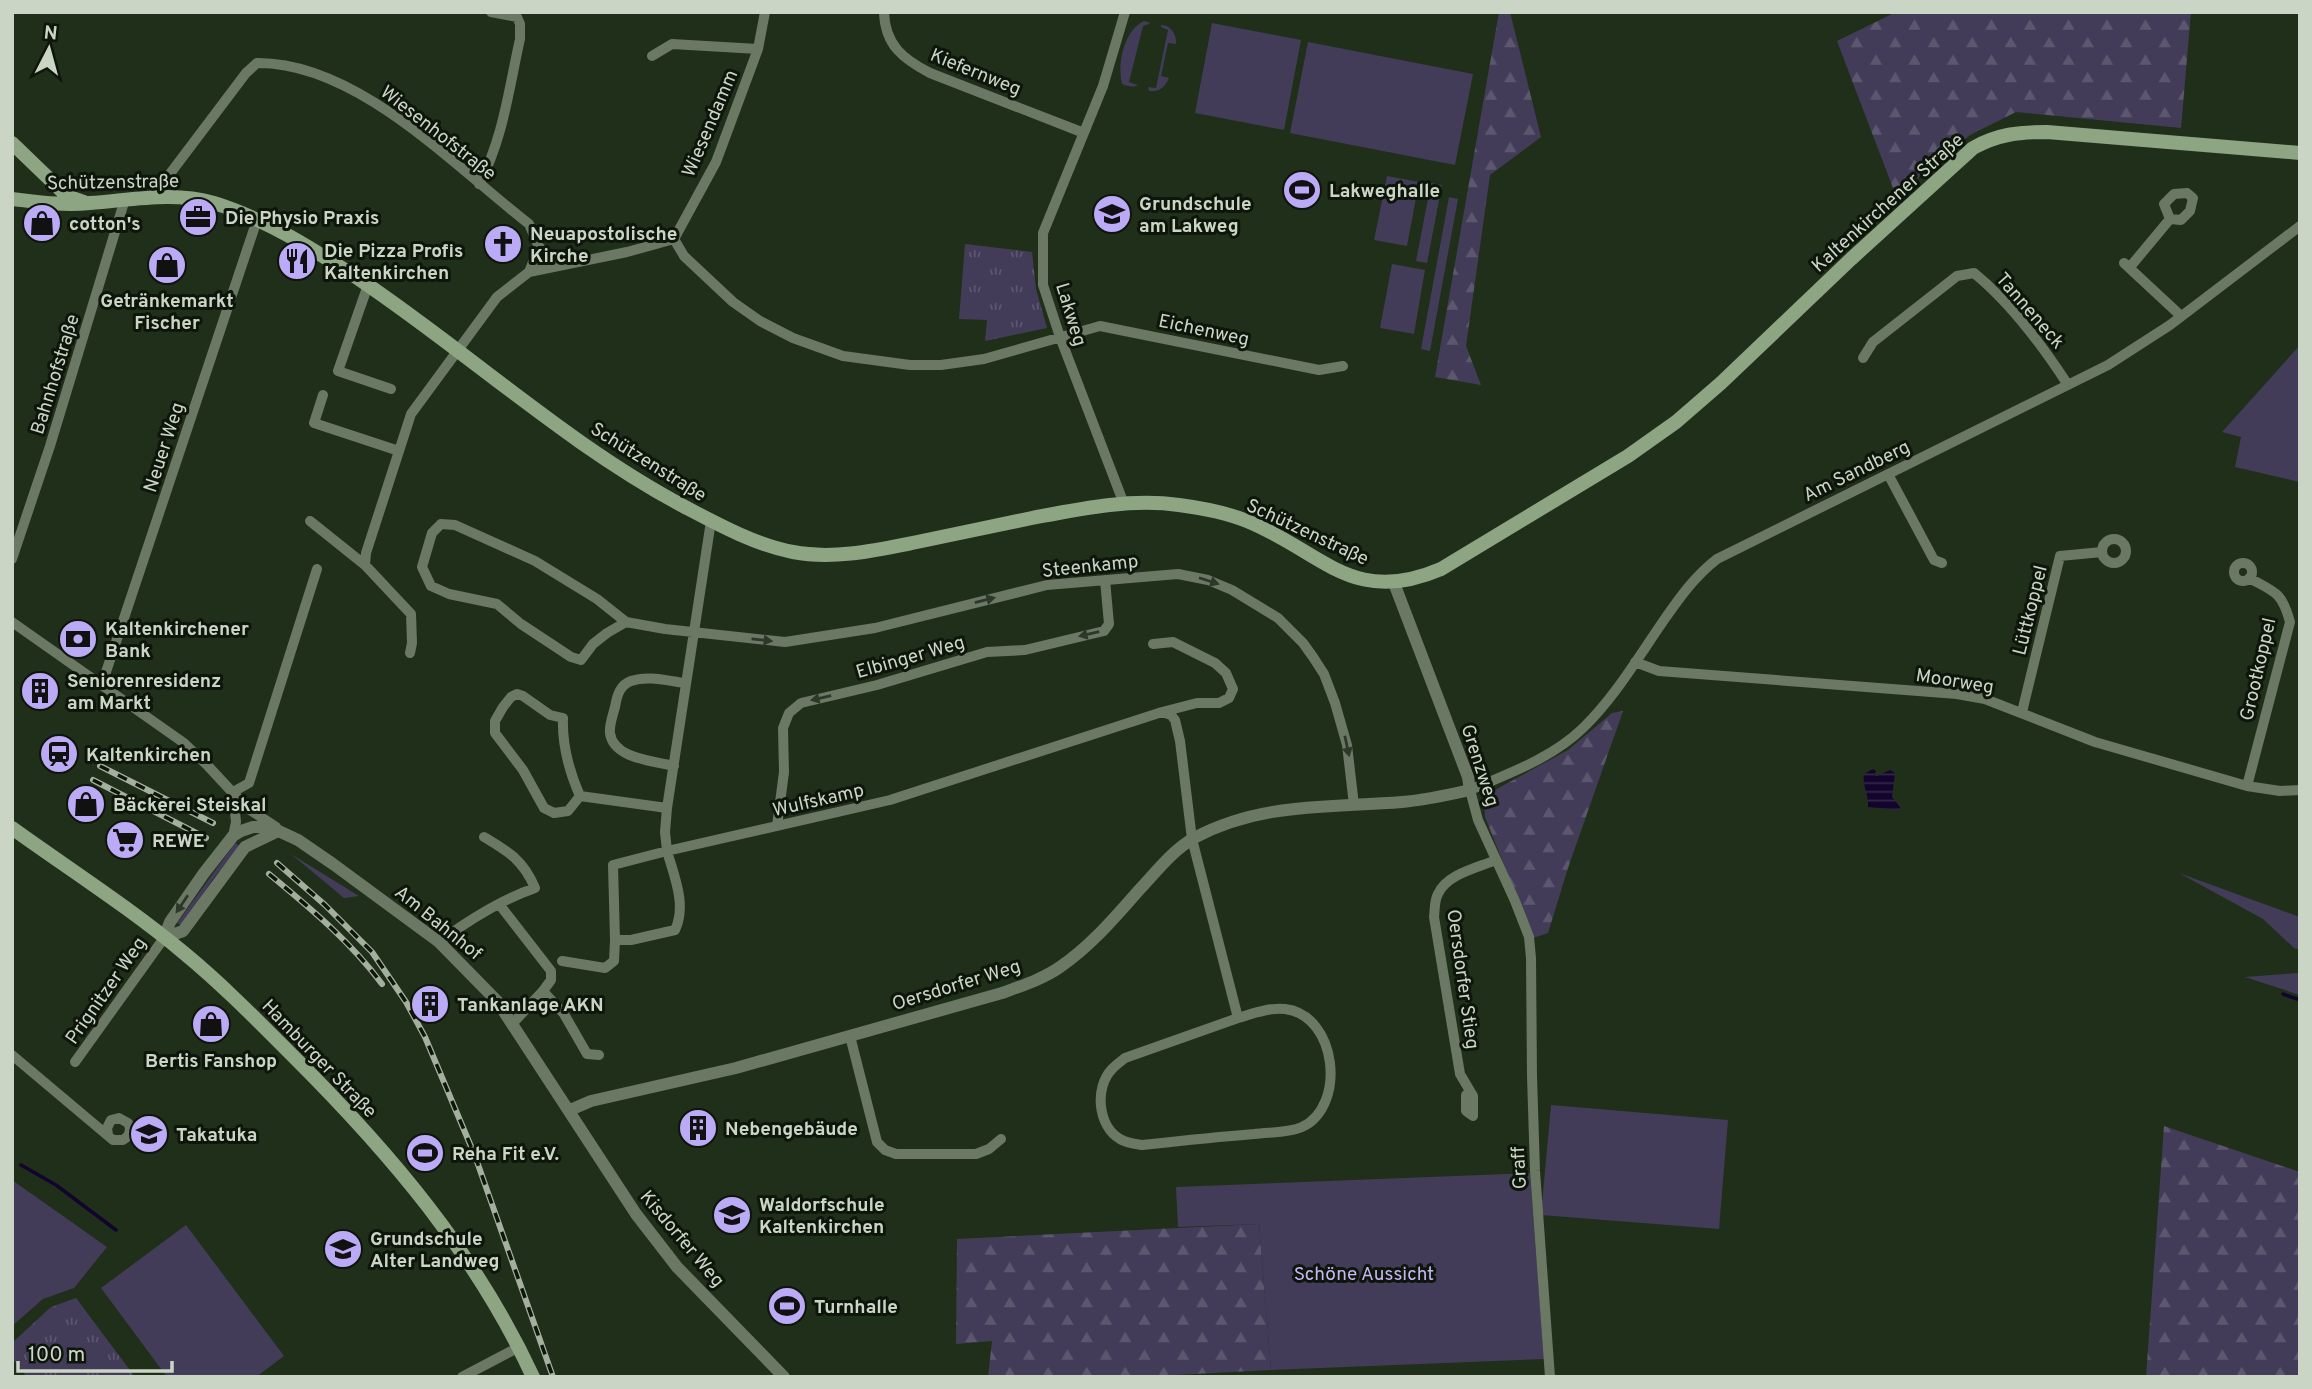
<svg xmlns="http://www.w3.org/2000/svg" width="2312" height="1389" viewBox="0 0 2312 1389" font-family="Overpass,sans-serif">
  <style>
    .green { fill: #423c58 }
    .forest { fill: url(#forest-firs) }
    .park { fill: url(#park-tufts) }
    .water { fill: url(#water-rules) }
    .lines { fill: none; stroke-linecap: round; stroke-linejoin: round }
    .stream { stroke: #12042c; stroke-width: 3.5 }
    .minor { stroke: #6a7864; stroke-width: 10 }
    .tertiary { stroke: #6a7864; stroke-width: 12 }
    .secondary { stroke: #8ea584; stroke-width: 14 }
    .rail-casing { stroke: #a4af9e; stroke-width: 6 }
    .rail { stroke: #0e150b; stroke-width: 3.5; stroke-dasharray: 10; stroke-linecap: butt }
    .oneway { fill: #2e382a }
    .labels { text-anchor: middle; stroke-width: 6; stroke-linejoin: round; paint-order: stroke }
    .street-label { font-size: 19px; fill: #cbd5c6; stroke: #0e150b }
    .poi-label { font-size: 19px; font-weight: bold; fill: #cbd5c6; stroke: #0e150b; text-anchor: start }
    .park-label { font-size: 19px; fill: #c4b7f4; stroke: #0e150b }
  </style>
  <defs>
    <pattern id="forest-firs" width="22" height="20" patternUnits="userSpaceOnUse" patternTransform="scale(1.75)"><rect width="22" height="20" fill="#423c58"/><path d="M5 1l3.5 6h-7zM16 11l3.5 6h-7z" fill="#5c576e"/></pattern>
    <pattern id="park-tufts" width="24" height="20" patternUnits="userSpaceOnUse" patternTransform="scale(1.75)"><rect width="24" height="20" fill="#423c58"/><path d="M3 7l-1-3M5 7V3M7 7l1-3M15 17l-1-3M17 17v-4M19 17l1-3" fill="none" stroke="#5c576e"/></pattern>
    <pattern id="water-rules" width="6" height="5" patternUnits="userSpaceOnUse" patternTransform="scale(1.75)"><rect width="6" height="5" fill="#12042c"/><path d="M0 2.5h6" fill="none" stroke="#332849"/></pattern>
  </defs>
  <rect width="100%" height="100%" fill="#202f19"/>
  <path class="green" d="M1144 21 1151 23 1143 26 1129 82 1138 85C1134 88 1127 86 1122 84 1117 64 1124 30 1144 21Z
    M1212 23 1301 40 1284 130 1195 113Z
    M1161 25C1171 25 1177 35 1176 44L1168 43 1161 76 1169 78C1165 87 1160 92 1149 91L1148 87 1156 88 1168 30 1161 27Z
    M1308 42 1473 74 1455 165 1290 133Z
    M1387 176 1419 182 1407 246 1374 240Z
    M1431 183 1442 185 1427 263 1416 261Z
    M1449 197 1458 199 1430 351 1421 349Z
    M1392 264 1425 270 1414 334 1380 328Z
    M2300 345V482L2235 467 2241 437 2222 432Z
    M235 843 240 846 213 879 182 926 177 923Z
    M291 854 359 896 344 898Z
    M2179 873 2300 917V950L2294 948 2263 919Z
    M2300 974V995L2245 977 2298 973Z
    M1551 1105 1728 1120 1719 1229 1541 1215Z
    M1530 1173 1544 1359 1271 1370 1259 1224 1178 1227 1176 1187Z
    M12 1180 107 1247 74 1288 43 1299 12 1326Z
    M186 1225 284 1356 256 1377H167L101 1288Z"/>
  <path class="forest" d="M1499 12H1510L1541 137 1490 175 1466 346 1481 385 1435 377Z
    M1896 12H2191L2181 128 2016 112 1970 135 1896 196 1837 41Z
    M1623 711 1568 868 1548 933 1533 938 1485 817 1484 796 1568 750 1612 713Z
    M2164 1126 2300 1172V1377H2146Z
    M1259 1224 1271 1370 1137 1377H988L992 1341 956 1344 957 1239Z"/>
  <path class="park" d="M965 244 1032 252 1036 289 1047 328 985 341 987 320 959 319Z
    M76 1298 135 1377H27L12 1358V1343L51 1307Z"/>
  <path class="water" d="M1873 769 1876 771 1874 775 1877 776 1890 770 1895 773 1892 797 1900 807V810L1868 807C1869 794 1862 786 1864 774Z"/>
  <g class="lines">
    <path class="stream" d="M2283 994 2300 1000
      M21 1165 56 1185 116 1230"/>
    <path class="minor" d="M884 12C885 45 903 59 930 73L1084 133
      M652 56 672 44 758 49
      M479 184C503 140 509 88 520 39V24L517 17 491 12
      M157 196 169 175 246 73 257 63C357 62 454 166 529 224L539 247 563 264
      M674 239 684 256 733 302 760 321 793 338 843 356 910 365H941L984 359 1100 326 1319 370 1343 366
      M2124 263 2181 316
      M2130 267 2170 219 2181 220 2190 211 2193 198 2187 193 2174 194 2164 204 2170 219
      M529 272 539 247
      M368 285 338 371 391 389
      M1863 358 1873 342 1957 276 1974 273C2011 303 2042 345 2068 385
      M323 395 314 423 399 451
      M1888 474 1934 560 1942 563
      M1124 504 1060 337 1043 285V233L1103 86 1125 12
      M310 521 365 565
      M711 521 667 808 665 832 667 851 890 800 1162 712 1171 715 1175 720 1180 741 1192 839 1238 1018C1252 1014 1270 1007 1285 1009 1337 1015 1347 1106 1302 1127 1289 1133 1269 1132 1254 1134 1217 1137 1179 1141 1142 1145 1135 1144 1126 1143 1120 1139 1098 1126 1094 1088 1112 1069 1116 1065 1121 1061 1125 1058L1238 1018
      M2102 551a12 12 0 1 1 24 0a12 12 0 1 1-24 0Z
      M12 559 50 446 125 199
      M2234 572a9 9 0 1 1 18 0a9 9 0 1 1-18 0Z
      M12 622 184 743 208 766 247 808 276 827
      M626 622 597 599 535 561 455 525 441 524 432 533 422 567 431 586 449 594 497 604 521 624 571 657 581 660 593 644 607 633 626 622 665 629 785 642 875 628 1047 585 1178 574 1208 580 1232 590 1278 618 1303 643 1313 657 1324 674 1335 703 1347 745 1354 805
      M1153 644 1173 642 1215 663 1226 673 1233 689 1229 698 1219 703H1197L1162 712
      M410 653 412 643 411 614 365 565 366 553 411 414 497 297 529 272 627 252 674 239 716 162 758 49 765 12
      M1635 662 1659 671 1957 694 1985 699 2095 742 2247 786 2280 791 2300 790
      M102 684 257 220
      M2022 712 2060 556 2102 552
      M674 766C655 761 613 759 610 733 609 725 613 715 615 707 617 695 620 685 631 681 648 675 668 681 685 683
      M2247 786 2290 622C2282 592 2275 592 2249 578
      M233 792 249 783 317 569
      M580 796 568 811 554 813 544 808 523 770 495 733V721L503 707 511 697 517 694 523 696 550 715 563 718C562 744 569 771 580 796L667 808
      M777 826 784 772 783 728 789 713 801 703 877 685 987 652 1025 650 1104 631 1109 624 1105 580
      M233 836 236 822 233 793
      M667 851C674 876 687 905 675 930L631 940H615L613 865Z
      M499 904 551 971V980L543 991
      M439 942C469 920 500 900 535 888 523 860 509 852 484 837
      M562 961 605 968 614 961 615 940
      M512 1024 543 991 564 1014 587 1054 599 1055
      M850 1036 877 1142 885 1150 896 1154H976L989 1149 1001 1139
      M12 1055 113 1140H123C130 1136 132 1130 128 1123L119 1118 111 1120 107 1128 108 1135
      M75 1062 164 938
      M1470 1093 1466 1095V1111L1473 1116V1096L1460 1074 1434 917C1435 910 1434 901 1438 894 1447 874 1477 868 1496 860
      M462 1377 519 1347
      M1550 1377 1535 1171 1532 1076 1531 958 1529 937 1515 901 1478 820 1470 790C1510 773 1552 758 1583 728 1615 697 1639 656 1664 620 1680 597 1695 576 1717 559L2108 365 2170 325 2300 226"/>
    <path class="tertiary" d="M164 938 170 922 204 873 233 836 241 831 253 827H270L298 840 333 864 439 942 497 1001 636 1214 677 1267 784 1377
      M164 938 183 931 245 847 278 831
      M570 1110 591 1101 736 1068 1002 993C1021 986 1043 979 1060 967 1091 946 1115 917 1140 889 1157 871 1173 850 1194 838 1261 802 1329 808 1402 802 1426 800 1448 795 1470 790L1468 777 1394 583"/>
    <path class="secondary" d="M12 143 67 196 84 202
      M12 199C38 202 64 206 90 203 132 200 173 191 214 203 266 219 314 250 359 279 469 353 568 445 685 507 719 525 756 545 793 552 834 560 877 550 917 542 955 534 994 526 1032 518 1079 509 1130 498 1179 505 1202 508 1225 512 1247 521 1323 552 1352 607 1441 569L1628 456 1676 422 1721 383 1851 259 1973 148C1998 134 2019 132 2047 132L2300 153
      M12 828C69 869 130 908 184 953 224 986 260 1023 296 1059 390 1153 477 1255 533 1377"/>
    <defs>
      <path id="rail" d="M100 766 213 823
        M93 780 206 838
        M277 863 325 905 372 952 406 1002 425 1037 475 1156 553 1377
        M269 874C310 908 350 941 382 984"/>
    </defs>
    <use href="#rail" class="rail-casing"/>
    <use href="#rail" class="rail"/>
  </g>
  <defs><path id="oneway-solid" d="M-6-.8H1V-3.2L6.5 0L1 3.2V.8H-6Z" transform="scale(1.75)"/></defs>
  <g class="oneway">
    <use href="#oneway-solid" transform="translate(1209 581) rotate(18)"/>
    <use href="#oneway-solid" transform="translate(985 600) rotate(-14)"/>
    <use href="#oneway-solid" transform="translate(1089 634) rotate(167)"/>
    <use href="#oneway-solid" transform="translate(762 640) rotate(6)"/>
    <use href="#oneway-solid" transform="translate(821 698) rotate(167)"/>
    <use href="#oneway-solid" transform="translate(1347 746) rotate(78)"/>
    <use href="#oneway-solid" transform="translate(182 904) rotate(124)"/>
  </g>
  <defs>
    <symbol id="stadium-disc" viewBox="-11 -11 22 22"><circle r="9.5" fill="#bbaaf6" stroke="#0e150b"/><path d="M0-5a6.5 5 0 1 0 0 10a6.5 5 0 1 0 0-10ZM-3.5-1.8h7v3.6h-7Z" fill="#111"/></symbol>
    <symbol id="school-disc" viewBox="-11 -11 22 22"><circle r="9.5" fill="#bbaaf6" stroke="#0e150b"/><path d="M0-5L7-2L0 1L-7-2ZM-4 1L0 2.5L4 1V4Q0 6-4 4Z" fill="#111"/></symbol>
    <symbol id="office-disc" viewBox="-11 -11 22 22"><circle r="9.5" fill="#bbaaf6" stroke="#0e150b"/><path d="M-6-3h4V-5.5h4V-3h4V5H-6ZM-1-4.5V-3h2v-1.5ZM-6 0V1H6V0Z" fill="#111"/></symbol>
    <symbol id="shop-disc" viewBox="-11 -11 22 22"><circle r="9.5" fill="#bbaaf6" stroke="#0e150b"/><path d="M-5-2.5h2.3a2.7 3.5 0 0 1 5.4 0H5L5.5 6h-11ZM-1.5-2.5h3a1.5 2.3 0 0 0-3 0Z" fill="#111"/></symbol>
    <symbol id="church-disc" viewBox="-11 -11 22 22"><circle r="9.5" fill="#bbaaf6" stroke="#0e150b"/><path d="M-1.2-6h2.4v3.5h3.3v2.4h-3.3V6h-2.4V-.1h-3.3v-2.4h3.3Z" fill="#111"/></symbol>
    <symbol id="restaurant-disc" viewBox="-11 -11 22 22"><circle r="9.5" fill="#bbaaf6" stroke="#0e150b"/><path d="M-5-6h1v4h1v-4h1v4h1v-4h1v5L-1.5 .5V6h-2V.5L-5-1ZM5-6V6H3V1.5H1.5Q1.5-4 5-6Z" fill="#111"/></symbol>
    <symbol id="bank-disc" viewBox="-11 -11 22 22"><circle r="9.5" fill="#bbaaf6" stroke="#0e150b"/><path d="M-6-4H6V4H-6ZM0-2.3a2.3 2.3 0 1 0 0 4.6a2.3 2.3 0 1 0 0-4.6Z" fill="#111"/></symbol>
    <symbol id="building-disc" viewBox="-11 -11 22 22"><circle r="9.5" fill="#bbaaf6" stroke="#0e150b"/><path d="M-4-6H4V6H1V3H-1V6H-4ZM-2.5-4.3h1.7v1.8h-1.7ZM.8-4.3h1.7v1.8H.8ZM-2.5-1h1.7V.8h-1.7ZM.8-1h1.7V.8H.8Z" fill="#111"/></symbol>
    <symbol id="station-disc" viewBox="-11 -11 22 22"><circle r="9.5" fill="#bbaaf6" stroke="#0e150b"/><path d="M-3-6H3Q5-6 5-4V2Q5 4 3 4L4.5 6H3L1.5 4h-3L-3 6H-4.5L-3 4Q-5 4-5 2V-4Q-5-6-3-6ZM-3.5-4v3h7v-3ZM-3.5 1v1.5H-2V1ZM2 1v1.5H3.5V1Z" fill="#111"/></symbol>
    <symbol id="supermarket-disc" viewBox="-11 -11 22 22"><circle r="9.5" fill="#bbaaf6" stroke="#0e150b"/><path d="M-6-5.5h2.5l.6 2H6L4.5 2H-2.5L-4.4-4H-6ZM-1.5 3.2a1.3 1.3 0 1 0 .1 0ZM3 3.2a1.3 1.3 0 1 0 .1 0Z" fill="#111"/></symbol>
  </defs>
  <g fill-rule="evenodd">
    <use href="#stadium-disc" x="1280" y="168" width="44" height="44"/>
    <use href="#school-disc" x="1090" y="192" width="44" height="44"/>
    <use href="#office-disc" x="176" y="195" width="44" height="44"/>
    <use href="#shop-disc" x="20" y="201" width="44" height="44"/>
    <use href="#church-disc" x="481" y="222" width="44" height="44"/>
    <use href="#restaurant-disc" x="275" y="239" width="44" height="44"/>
    <use href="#shop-disc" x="145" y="243" width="44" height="44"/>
    <use href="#bank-disc" x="56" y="617" width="44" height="44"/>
    <use href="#building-disc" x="18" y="669" width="44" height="44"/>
    <use href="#station-disc" x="37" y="732" width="44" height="44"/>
    <use href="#shop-disc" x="64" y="782" width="44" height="44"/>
    <use href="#supermarket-disc" x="103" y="818" width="44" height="44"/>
    <use href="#building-disc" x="408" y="982" width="44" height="44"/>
    <use href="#shop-disc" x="189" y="1002" width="44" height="44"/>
    <use href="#building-disc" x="676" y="1106" width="44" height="44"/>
    <use href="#school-disc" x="127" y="1112" width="44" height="44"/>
    <use href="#stadium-disc" x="403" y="1131" width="44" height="44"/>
    <use href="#school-disc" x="710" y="1193" width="44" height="44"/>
    <use href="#school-disc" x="321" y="1227" width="44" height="44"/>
    <use href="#stadium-disc" x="765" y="1284" width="44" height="44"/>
  </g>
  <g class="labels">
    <g class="street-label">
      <text transform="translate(976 71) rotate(22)" y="7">Kiefernweg</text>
      <text transform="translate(709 123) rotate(-67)" y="7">Wiesendamm</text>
      <text transform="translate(439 132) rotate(38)" y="7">Wiesenhofstraße</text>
      <text transform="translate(113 181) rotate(-1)" y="7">Schützenstraße</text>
      <text transform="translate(1887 202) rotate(-42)" y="7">Kaltenkirchener Straße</text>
      <text transform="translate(2031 310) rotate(49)" y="7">Tanneneck</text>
      <text transform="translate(1072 314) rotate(73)" y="7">Lakweg</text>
      <text transform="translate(1204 329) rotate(12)" y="7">Eichenweg</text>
      <text transform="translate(54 374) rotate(-73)" y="7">Bahnhofstraße</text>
      <text transform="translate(163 447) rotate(-72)" y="7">Neuer Weg</text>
      <text transform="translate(649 461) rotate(32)" y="7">Schützenstraße</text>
      <text transform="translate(1856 470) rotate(-26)" y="7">Am Sandberg</text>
      <text transform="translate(1308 531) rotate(25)" y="7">Schützenstraße</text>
      <text transform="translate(1090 565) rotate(-6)" y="7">Steenkamp</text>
      <text transform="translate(2029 610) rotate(-76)" y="7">Lüttkoppel</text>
      <text transform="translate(910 656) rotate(-16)" y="7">Elbinger Weg</text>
      <text transform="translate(2257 669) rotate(-77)" y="7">Grootkoppel</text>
      <text transform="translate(1955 680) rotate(9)" y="7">Moorweg</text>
      <text transform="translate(1481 765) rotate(72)" y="7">Grenzweg</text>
      <text transform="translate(818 799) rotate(-13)" y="7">Wulfskamp</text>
      <text transform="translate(439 922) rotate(39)" y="7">Am Bahnhof</text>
      <text transform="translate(1464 979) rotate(82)" y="7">Oersdorfer Stieg</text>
      <text transform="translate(956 984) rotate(-17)" y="7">Oersdorfer Weg</text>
      <text transform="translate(105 990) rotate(-55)" y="7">Prignitzer Weg</text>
      <text transform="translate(320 1058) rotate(46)" y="7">Hamburger Straße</text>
      <text transform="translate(1518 1168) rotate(-93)" y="7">Graff</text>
      <text transform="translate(683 1238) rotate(50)" y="7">Kisdorfer Weg</text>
    </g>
    <g class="poi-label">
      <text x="1329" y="197">Lakweghalle</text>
      <text x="1139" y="210">Grundschule<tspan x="1139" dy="22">am Lakweg</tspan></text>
      <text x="225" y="224">Die Physio Praxis</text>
      <text x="69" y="230">cotton's</text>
      <text x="530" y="240">Neuapostolische<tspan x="530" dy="22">Kirche</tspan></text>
      <text x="324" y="257">Die Pizza Profis<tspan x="324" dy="22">Kaltenkirchen</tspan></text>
      <text x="167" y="307" text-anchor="middle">Getränkemarkt<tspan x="167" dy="22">Fischer</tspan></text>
      <text x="105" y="635">Kaltenkirchener<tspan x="105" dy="22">Bank</tspan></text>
      <text x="67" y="687">Seniorenresidenz<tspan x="67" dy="22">am Markt</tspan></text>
      <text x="86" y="761">Kaltenkirchen</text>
      <text x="113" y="811">Bäckerei Steiskal</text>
      <text x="152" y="847">REWE</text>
      <text x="457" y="1011">Tankanlage AKN</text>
      <text x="211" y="1067" text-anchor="middle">Bertis Fanshop</text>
      <text x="725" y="1135">Nebengebäude</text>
      <text x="176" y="1141">Takatuka</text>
      <text x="452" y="1160">Reha Fit e.V.</text>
      <text x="759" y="1211">Waldorfschule<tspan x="759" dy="22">Kaltenkirchen</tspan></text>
      <text x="370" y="1245">Grundschule<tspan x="370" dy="22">Alter Landweg</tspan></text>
      <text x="814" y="1313">Turnhalle</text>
    </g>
    <g class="park-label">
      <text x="1364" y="1280">Schöne Aussicht</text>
    </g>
  </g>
  <rect width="2312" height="1389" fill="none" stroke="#cbd5c6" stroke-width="28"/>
  <g transform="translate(49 49) rotate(6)" stroke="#0e150b" stroke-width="5" paint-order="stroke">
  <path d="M0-5L12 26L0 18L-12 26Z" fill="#cbd5c6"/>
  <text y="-10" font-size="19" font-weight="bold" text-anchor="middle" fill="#cbd5c6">N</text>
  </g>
  <path d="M18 1361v10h154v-10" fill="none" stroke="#cbd5c6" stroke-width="3.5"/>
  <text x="28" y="1361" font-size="21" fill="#cbd5c6" stroke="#0e150b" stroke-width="5" paint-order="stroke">100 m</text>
</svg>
